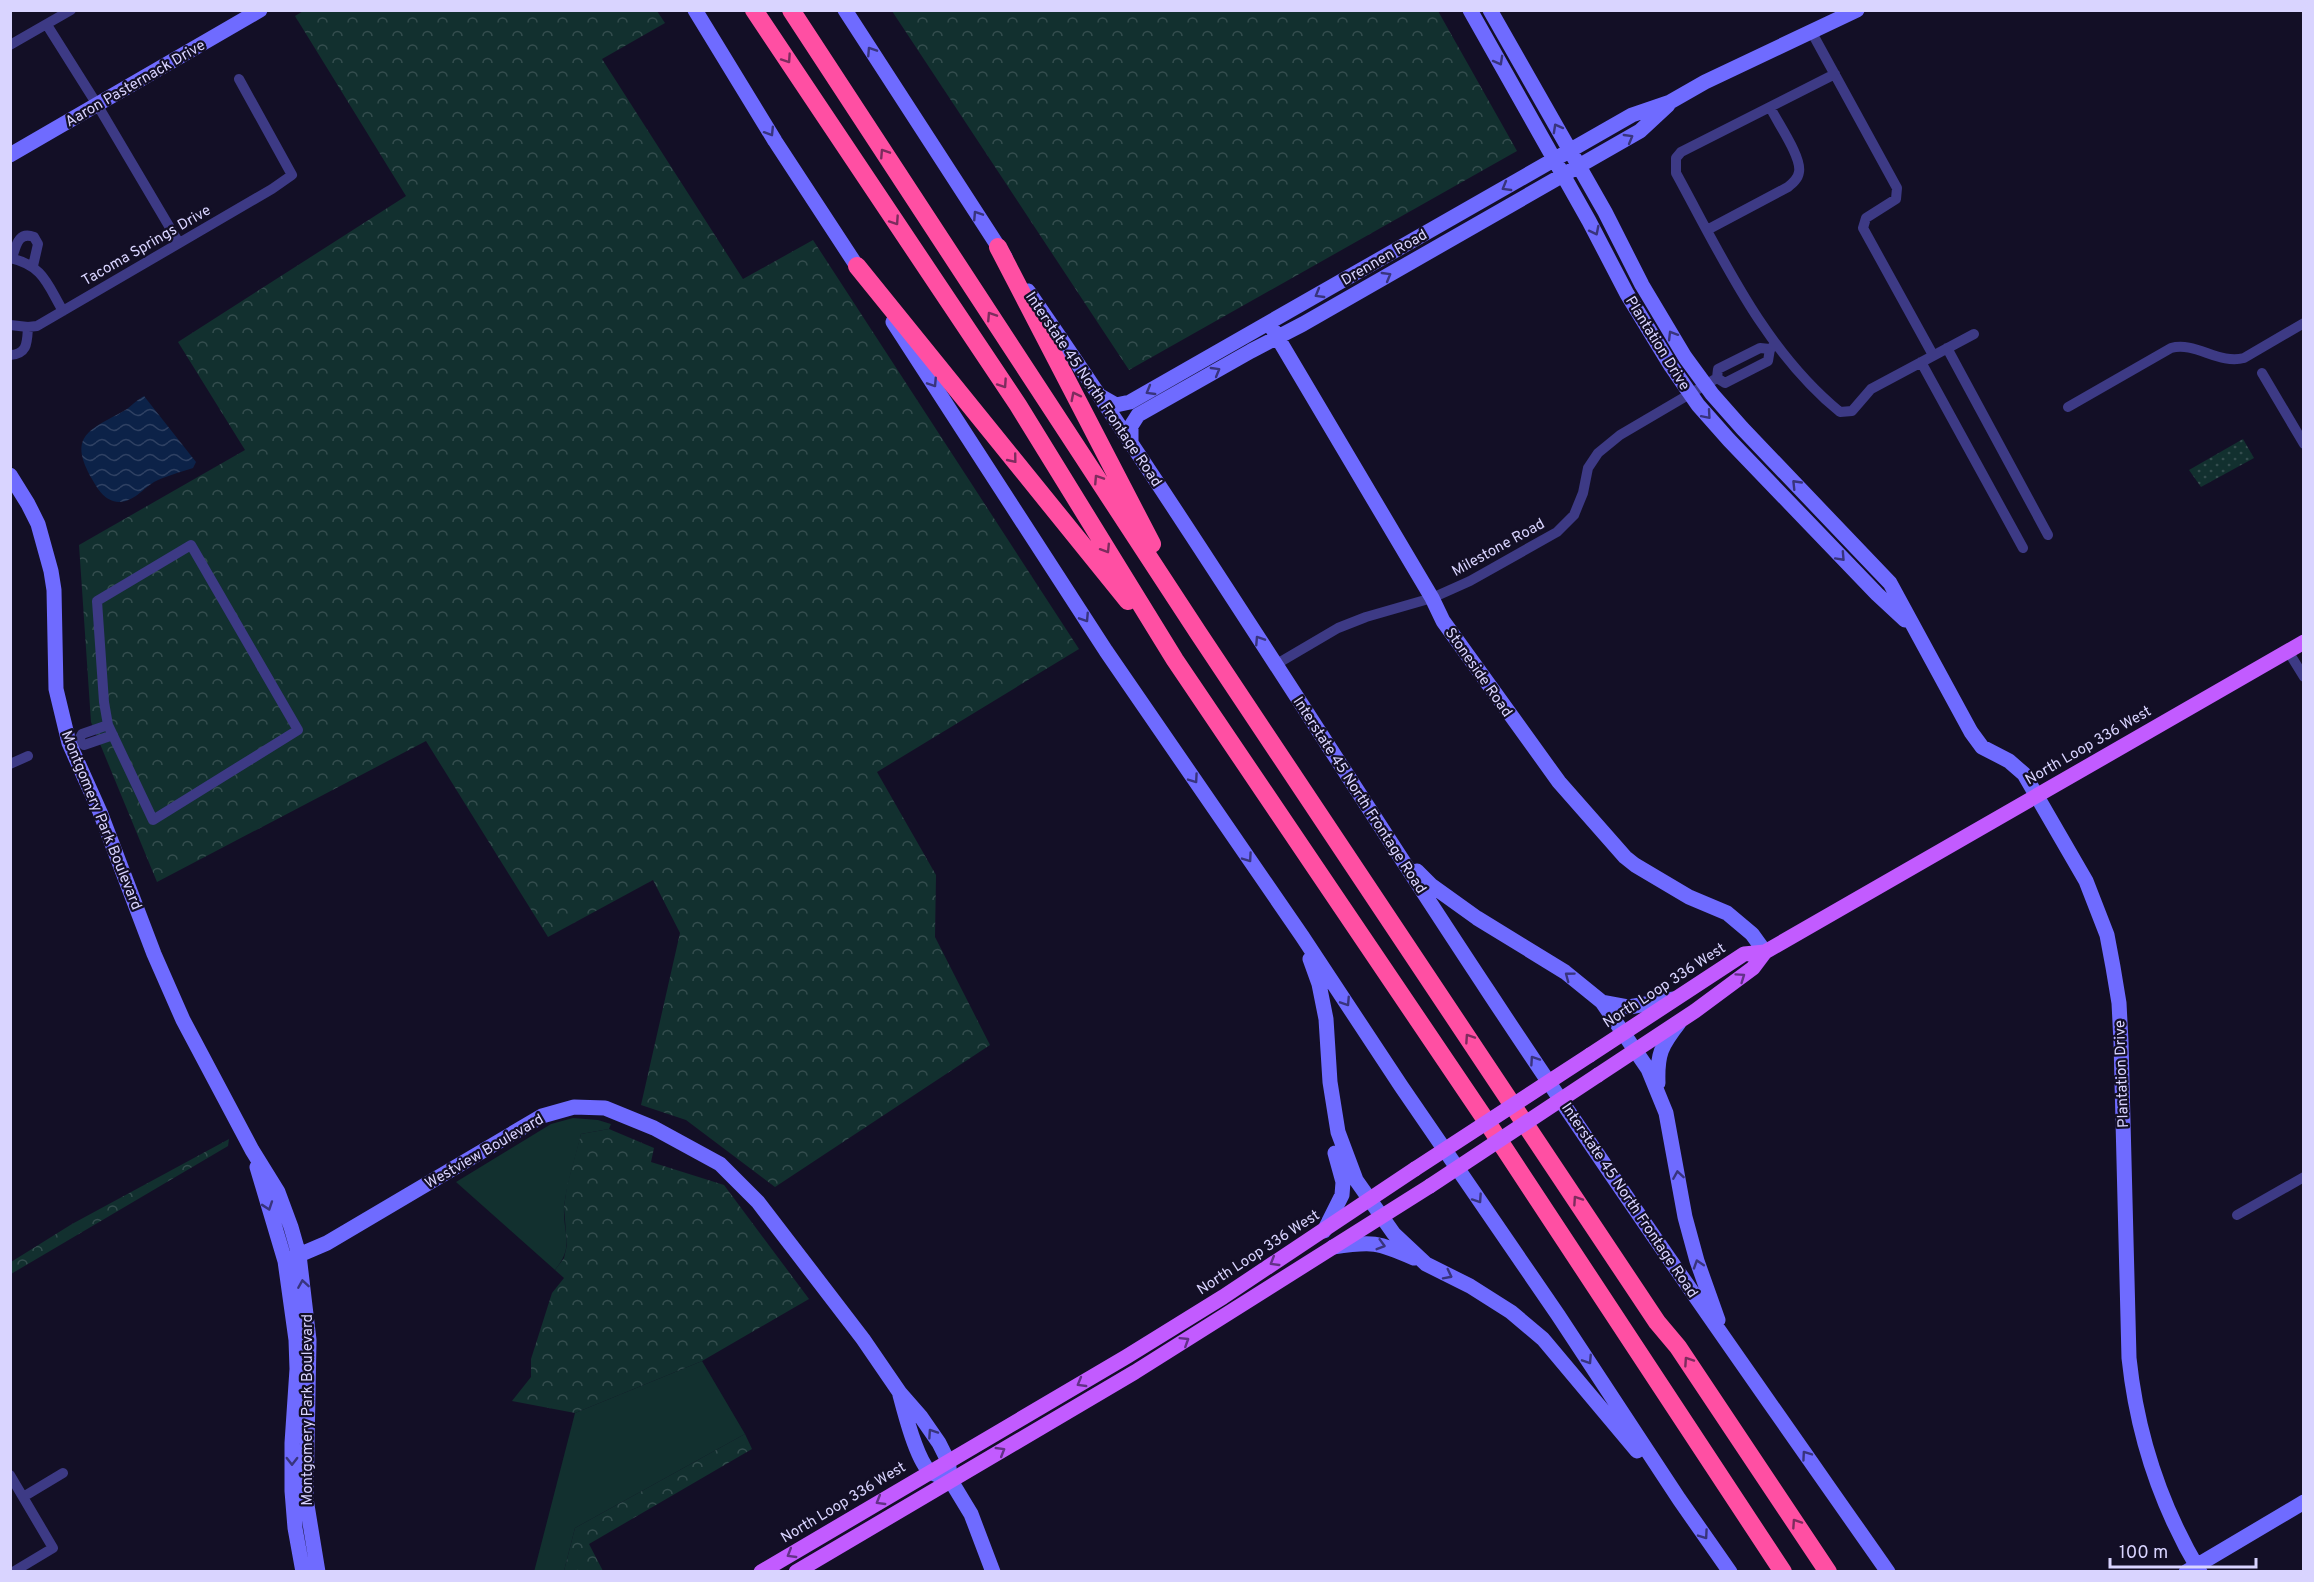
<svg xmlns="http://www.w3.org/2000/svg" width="2314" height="1582" viewBox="0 0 2314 1582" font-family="Overpass,sans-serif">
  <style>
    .green { fill: #12302f }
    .forest { fill: url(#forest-crowns) }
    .park { fill: url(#park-dots) }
    .water { fill: url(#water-waves) }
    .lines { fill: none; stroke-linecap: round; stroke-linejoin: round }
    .street { stroke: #3d3a85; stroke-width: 10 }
    .secondary { stroke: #6f6bff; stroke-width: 15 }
    .primary { stroke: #c25bff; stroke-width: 15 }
    .highway { stroke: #ff4fa3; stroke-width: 18 }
    .primary-bridge { stroke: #c25bff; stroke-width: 15 }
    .oneway { stroke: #38347d }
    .oneway2 { stroke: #7d2c5e }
    .oneway3 { stroke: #623188 }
    .labels { text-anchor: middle; stroke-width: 4.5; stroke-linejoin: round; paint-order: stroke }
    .street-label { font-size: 15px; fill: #d9d4ff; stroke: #130f26 }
  </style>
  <defs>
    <pattern id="forest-crowns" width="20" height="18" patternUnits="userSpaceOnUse" patternTransform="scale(1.5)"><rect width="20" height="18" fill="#12302f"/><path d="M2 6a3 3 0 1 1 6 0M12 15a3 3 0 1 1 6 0" fill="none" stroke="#344d4e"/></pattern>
    <pattern id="park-dots" width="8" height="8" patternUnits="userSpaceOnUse" patternTransform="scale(1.5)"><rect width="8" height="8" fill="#12302f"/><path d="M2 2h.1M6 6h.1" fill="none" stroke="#344d4e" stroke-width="1.8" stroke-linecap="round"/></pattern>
    <pattern id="water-waves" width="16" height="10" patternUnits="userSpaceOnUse" patternTransform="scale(1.5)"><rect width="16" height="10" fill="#0c2248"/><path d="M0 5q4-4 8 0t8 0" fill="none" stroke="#2f4163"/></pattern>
  </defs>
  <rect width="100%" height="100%" fill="#130f26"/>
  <path class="green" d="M573 1118 598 1120 611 1124 609 1129 581 1134C576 1157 566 1185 564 1208 563 1235 575 1245 555 1270L456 1182 551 1124Z
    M702 1361 745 1434 575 1528 564 1571 534 1572 575 1413Z"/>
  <path class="forest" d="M305 10 657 11 665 23 602 59 743 279 813 240 1079 649 877 772 936 875 935 937 990 1045 775 1187 686 1120 641 1105 680 933 653 880 548 937 426 741 157 882 91 722 79 545 245 450 178 342 406 196 295 16Z
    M892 11H1438L1517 151 1129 370Z
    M609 1129 654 1148 651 1162 724 1185 809 1299 702 1361 575 1413 512 1401 531 1377V1359L552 1293 564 1278 555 1270 564 1258 567 1245 564 1207 567 1186 581 1134Z
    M229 1139 228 1146 11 1274V1262L72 1224Z
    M745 1434 752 1449 589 1544 603 1571H564L575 1528Z"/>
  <path class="park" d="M2243 439 2254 458 2201 487 2189 470Z"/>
  <path class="water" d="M144 396 196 462 193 468C181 472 166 476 154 482 143 489 133 502 119 502 105 501 98 490 92 479 69 438 86 431 122 412 130 408 136 400 144 396Z"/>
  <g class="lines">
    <path class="street" d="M47 25 98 106 179 243
      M1811 31 1897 188 1896 199 1866 218 1863 228 1933 355
      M10 45 71 10
      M1835 74 1681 152 1676 158V173C1722 257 1764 350 1840 412L1852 411 1871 389 1974 334
      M1707 230 1788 187C1793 183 1798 179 1799 172 1802 157 1777 122 1770 107
      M10 258C44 266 47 284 63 311
      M12 258C16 246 18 231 34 237L38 244 33 266
      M10 325 28 327 37 326 272 189 292 175 239 79
      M1947 348 2048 535
      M10 355C28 354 27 342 28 327
      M1921 362 2023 548
      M2262 373 2304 444
      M1717 378 1725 383 1768 361 1770 349 1774 346
      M2068 407 2171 348C2195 341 2219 365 2244 358L2304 323
      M191 545 298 730 153 820 108 725 104 702 97 601Z
      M2288 651 2304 677
      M1275 665 1338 628 1366 617 1432 598 1470 581 1557 532 1574 515 1583 493 1588 468 1598 453 1620 435 1717 378 1718 369 1760 348 1770 349
      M79 740 84 745 113 735
      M69 743 79 740 82 734 108 725
      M10 764 28 756
      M2237 1215 2304 1177
      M10 1475 53 1548 13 1572
      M23 1497 63 1473"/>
    <path class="secondary" d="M695 10 775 141 862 274
      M845 10 1005 257
      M1470 10 1589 221 1627 294 1671 366 1698 405 1729 440 1877 594 1905 620
      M1490 10 1605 212 1642 285 1685 357 1712 394 1742 428 1890 583 1971 732 1982 747 2009 761 2024 774 2086 881 2107 935 2113 967 2119 1003 2121 1042 2129 1358C2137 1434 2160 1505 2200 1572
      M10 155 260 10
      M1028 291C1187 521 1334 758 1488 991 1617 1187 1753 1379 1888 1572
      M893 322 1106 651 1302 936 1401 1086 1558 1315 1679 1499 1730 1572
      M1269 323 1432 598 1443 621 1559 782 1625 857 1635 865 1689 897 1727 913 1752 934 1765 952
      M1102 397 1116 405 1130 402 1632 115 1670 102 1705 82 1857 10
      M1131 442V426L1138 415 1251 351 1303 324 1640 131 1668 105
      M10 475 28 504 38 524 51 571 54 590 56 689 69 743 100 812 154 954 183 1020 252 1150 278 1192 291 1227 299 1255 309 1340 306 1499 318 1572
      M1417 871 1431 885 1477 918 1565 972 1602 1002 1648 1069 1666 1113 1685 1217 1697 1261 1718 1320
      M1310 959 1319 984 1326 1019 1330 1082 1338 1132 1356 1180 1394 1234 1426 1264 1470 1286 1511 1312 1543 1339 1637 1451
      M1602 1002 1629 1007 1674 999
      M1658 1083C1657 1054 1661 1046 1679 1023
      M257 1167 285 1261 296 1340 297 1369 292 1443V1491L295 1528 303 1572
      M1324 1231 1342 1195 1343 1182 1335 1153
      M1333 1247C1373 1241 1377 1242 1414 1258
      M285 1261 327 1243 542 1116 574 1107 605 1108 654 1128 720 1164 758 1202 863 1339 900 1393 921 1417 939 1443 948 1461 951 1481 971 1514 993 1572
      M900 1395C905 1414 916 1457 929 1471 932 1474 939 1475 942 1477
      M2186 1572 2304 1502"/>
    <path class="primary" d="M1590 1055 1744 954 1765 952
      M1598 1075 1695 1011 1753 968 1765 952 2304 642
      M761 1572 1126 1357 1223 1297 1415 1169
      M796 1572 1135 1372 1430 1186"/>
    <path class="highway" d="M754 10 1018 405 1175 660 1485 1119 1783 1572
      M791 10 1199 634 1657 1322 1678 1347 1828 1572
      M998 247 1152 544
      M857 266 1128 601"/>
    <path class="primary-bridge" d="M1415 1169 1590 1055
      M1430 1186 1598 1075"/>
  </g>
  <defs><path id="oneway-chevron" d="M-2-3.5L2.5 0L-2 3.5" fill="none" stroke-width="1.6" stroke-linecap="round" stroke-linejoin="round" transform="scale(1.5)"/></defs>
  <g class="oneway">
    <use href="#oneway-chevron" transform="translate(871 51) rotate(-123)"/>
    <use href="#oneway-chevron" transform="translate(1499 61) rotate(61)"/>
    <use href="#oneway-chevron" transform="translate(1557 128) rotate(-119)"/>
    <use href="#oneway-chevron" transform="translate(770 132) rotate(58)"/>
    <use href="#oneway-chevron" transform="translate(1629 138) rotate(-30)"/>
    <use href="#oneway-chevron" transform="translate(1506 187) rotate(150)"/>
    <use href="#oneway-chevron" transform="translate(977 215) rotate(-123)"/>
    <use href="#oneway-chevron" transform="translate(1595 231) rotate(63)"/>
    <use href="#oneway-chevron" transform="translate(1387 276) rotate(-30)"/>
    <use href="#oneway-chevron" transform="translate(1319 294) rotate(150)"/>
    <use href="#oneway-chevron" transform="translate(1672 335) rotate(-121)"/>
    <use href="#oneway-chevron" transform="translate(1216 371) rotate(-30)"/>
    <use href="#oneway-chevron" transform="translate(933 383) rotate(57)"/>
    <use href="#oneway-chevron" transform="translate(1150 391) rotate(150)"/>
    <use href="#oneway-chevron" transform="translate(1707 415) rotate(49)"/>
    <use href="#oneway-chevron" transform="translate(1796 484) rotate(-134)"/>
    <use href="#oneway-chevron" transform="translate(1841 557) rotate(47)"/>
    <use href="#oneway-chevron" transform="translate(1085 618) rotate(57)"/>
    <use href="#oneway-chevron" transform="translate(1259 640) rotate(-123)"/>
    <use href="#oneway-chevron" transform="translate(1194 779) rotate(55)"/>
    <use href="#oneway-chevron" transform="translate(1248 858) rotate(55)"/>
    <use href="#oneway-chevron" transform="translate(1569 976) rotate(-143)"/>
    <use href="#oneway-chevron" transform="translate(1346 1002) rotate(57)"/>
    <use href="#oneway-chevron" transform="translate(1534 1060) rotate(-124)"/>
    <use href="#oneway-chevron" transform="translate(1678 1175) rotate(-99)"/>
    <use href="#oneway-chevron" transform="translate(1478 1199) rotate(56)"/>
    <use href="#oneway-chevron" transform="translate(268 1206) rotate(71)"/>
    <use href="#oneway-chevron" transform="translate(1381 1245) rotate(16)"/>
    <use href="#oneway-chevron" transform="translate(1698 1264) rotate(-108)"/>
    <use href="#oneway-chevron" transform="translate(1448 1275) rotate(27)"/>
    <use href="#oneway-chevron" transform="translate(303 1284) rotate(-99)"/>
    <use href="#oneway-chevron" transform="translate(1588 1360) rotate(57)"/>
    <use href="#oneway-chevron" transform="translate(932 1433) rotate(-124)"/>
    <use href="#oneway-chevron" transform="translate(1806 1455) rotate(-125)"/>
    <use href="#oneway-chevron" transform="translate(292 1461) rotate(90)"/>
    <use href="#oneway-chevron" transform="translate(1704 1535) rotate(55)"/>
  </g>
  <g class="oneway2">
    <use href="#oneway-chevron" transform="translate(787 59) rotate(56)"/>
    <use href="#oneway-chevron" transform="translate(884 153) rotate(-123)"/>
    <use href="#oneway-chevron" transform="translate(895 221) rotate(56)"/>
    <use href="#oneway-chevron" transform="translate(991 316) rotate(-123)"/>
    <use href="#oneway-chevron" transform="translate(1003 384) rotate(56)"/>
    <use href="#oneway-chevron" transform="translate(1075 396) rotate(-117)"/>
    <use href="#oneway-chevron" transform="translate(1013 459) rotate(51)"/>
    <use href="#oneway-chevron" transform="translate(1098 479) rotate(-123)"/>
    <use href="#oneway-chevron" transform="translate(1106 549) rotate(58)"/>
    <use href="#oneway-chevron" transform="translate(1469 1038) rotate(-124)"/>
    <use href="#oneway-chevron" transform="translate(1577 1200) rotate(-124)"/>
    <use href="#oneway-chevron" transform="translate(1688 1361) rotate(-124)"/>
    <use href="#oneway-chevron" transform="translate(1796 1523) rotate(-124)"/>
  </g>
  <g class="oneway3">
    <use href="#oneway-chevron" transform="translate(1741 977) rotate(-35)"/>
    <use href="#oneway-chevron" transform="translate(1274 1262) rotate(149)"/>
    <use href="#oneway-chevron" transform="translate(1185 1341) rotate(-32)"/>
    <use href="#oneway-chevron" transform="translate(1081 1383) rotate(150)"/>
    <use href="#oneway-chevron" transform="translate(1001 1451) rotate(-31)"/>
    <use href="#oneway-chevron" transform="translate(880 1501) rotate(149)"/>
    <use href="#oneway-chevron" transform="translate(791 1554) rotate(149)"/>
  </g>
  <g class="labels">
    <g class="street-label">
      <text transform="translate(135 83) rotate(-30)" y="5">Aaron Pasternack Drive</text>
      <text transform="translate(146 245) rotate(-30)" y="5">Tacoma Springs Drive</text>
      <text transform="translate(1384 257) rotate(-30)" y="5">Drennen Road</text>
      <text transform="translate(1658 343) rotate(58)" y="5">Plantation Drive</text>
      <text transform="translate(1094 389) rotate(56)" y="5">Interstate 45 North Frontage Road</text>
      <text transform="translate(1498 547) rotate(-29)" y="5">Milestone Road</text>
      <text transform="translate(1479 672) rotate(55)" y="5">Stoneside Road</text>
      <text transform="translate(2088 745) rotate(-30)" y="5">North Loop 336 West</text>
      <text transform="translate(1360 795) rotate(57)" y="5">Interstate 45 North Frontage Road</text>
      <text transform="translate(102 820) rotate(68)" y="5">Montgomery Park Boulevard</text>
      <text transform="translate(1664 985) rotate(-33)" y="5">North Loop 336 West</text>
      <text transform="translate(2121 1074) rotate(-92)" y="5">Plantation Drive</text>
      <text transform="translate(484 1151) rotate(-30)" y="5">Westview Boulevard</text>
      <text transform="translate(1630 1200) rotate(56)" y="5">Interstate 45 North Frontage Road</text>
      <text transform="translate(1258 1252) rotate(-33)" y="5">North Loop 336 West</text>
      <text transform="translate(307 1410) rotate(-90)" y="5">Montgomery Park Boulevard</text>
      <text transform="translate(843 1502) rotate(-31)" y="5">North Loop 336 West</text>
    </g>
  </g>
  <rect width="2314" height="1582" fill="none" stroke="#d9d4ff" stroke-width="24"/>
  <path d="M2110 1558v9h146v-9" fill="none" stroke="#d9d4ff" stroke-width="3"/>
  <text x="2119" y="1558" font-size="18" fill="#d9d4ff" stroke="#130f26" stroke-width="4.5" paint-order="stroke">100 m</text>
</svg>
